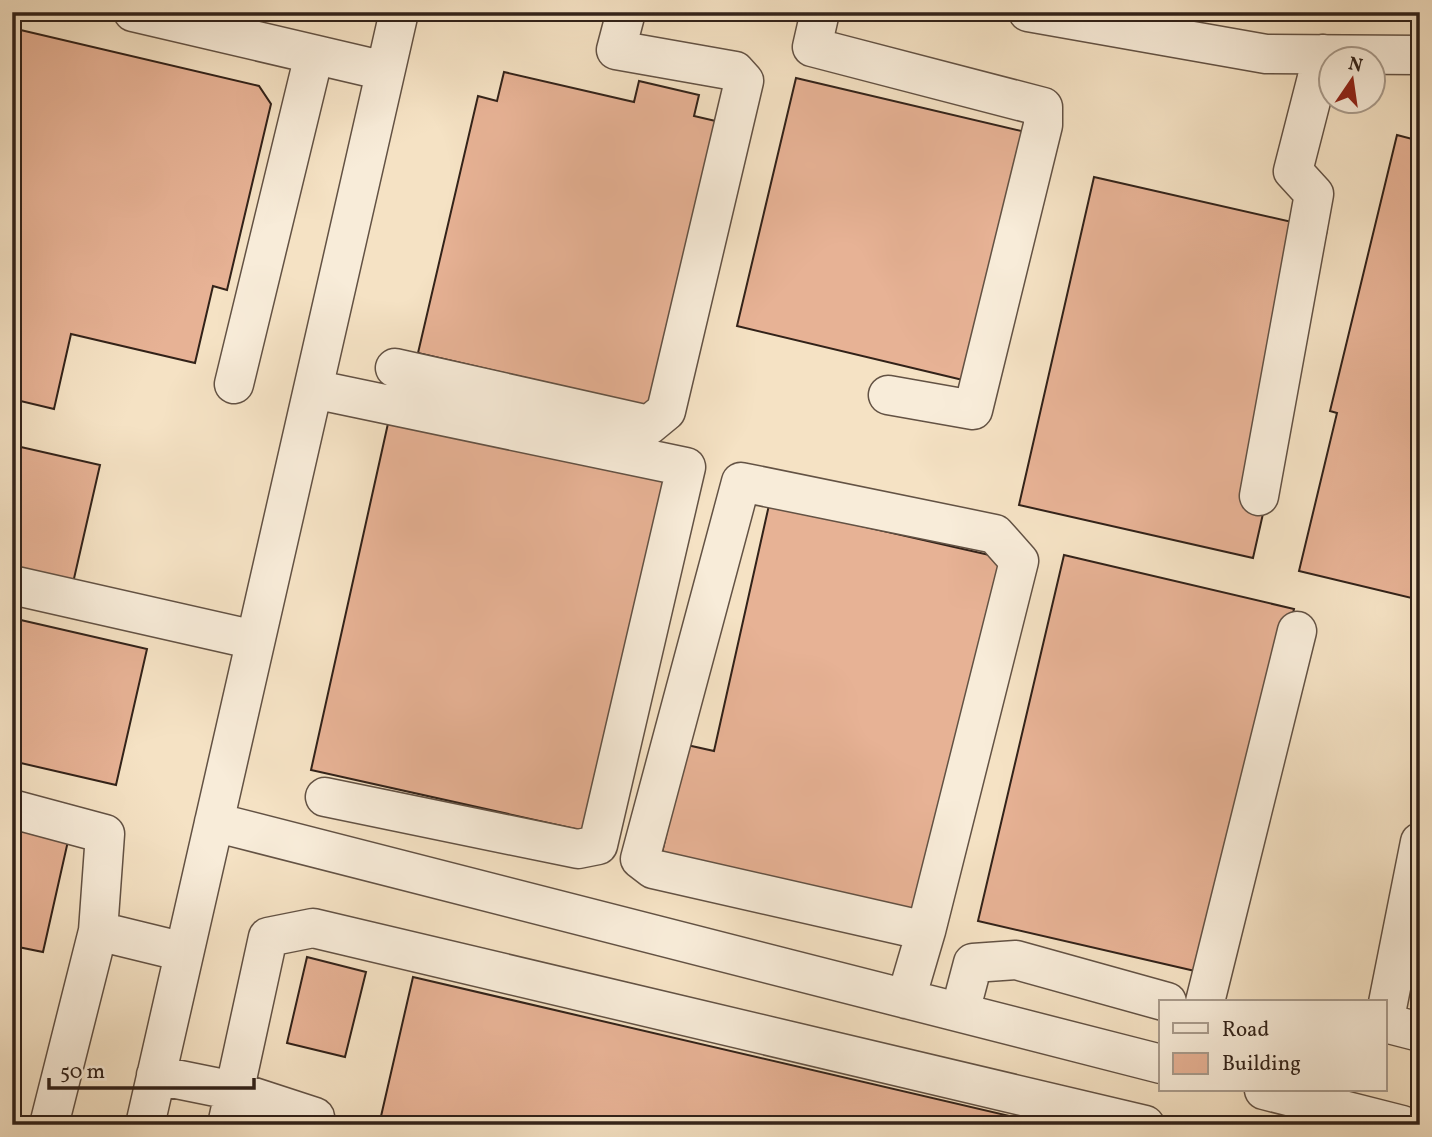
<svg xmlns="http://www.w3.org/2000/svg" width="1432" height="1137" viewBox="0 0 1432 1137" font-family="Vollkorn,serif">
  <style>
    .building { fill: #e7b295; stroke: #322219; stroke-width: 2 }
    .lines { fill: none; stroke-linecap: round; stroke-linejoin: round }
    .minor-casing { stroke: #635244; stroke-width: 41 }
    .minor { stroke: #f8ecd9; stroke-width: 38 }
  </style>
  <rect width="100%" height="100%" fill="#f5e2c4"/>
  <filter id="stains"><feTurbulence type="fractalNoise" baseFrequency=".00286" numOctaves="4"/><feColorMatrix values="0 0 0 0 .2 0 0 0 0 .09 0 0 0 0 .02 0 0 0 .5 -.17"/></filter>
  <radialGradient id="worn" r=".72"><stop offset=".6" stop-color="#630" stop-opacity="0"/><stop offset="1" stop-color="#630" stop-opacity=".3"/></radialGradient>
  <path class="building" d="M12 28 259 86 271 104 227 290 213 286 195 363 71 334 54 409 12 399Z
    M504 72 634 102 639 81 699 95 694 116 720 122 661 409 418 353 478 96 497 101Z
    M796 78 1047 137 988 386 737 326Z
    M1397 135 1420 141V600L1299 571 1337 413 1330 411Z
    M1094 177 1327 230 1253 558 1019 505Z
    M389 419 685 486 607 836 311 770Z
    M12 445 100 465 70 596 12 582Z
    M769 505 1007 559 926 913 662 853 687 745 714 751Z
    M1064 555 1294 609 1208 974 978 921Z
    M12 618 147 649 116 785 12 761Z
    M12 829 68 841 43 952 18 947 12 971Z
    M307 957 366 972 345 1057 287 1043Z
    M413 977 1048 1125H379Z"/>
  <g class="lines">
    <defs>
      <path id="minor" d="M133 12 385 71
        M820 12 812 47 1043 107V125L973 410 888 395
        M1028 12 1266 54 1420 55
        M395 368 649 425 666 411 744 81 735 71 616 50 626 12
        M234 384 314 55
        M313 389 686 467 598 845 578 849 325 797
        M1259 496 1314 194 1293 171 1323 54
        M12 585 255 640
        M12 809 105 834 98 931
        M214 822 1161 1064
        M906 999 926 931 1019 561 995 534 741 482 640 859 653 869 926 931
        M1205 1002 1297 631
        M960 1012 973 963 1016 960 1167 1002
        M1385 1018 1420 842
        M1385 1023 1420 1032
        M156 1075 235 1091 315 1117 316 1125
        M1264 1090 1402 1125
        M49 1125 98 931 184 952
        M145 1125 399 12
        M227 1125 268 937 313 928 1145 1125"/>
    </defs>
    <use href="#minor" class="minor-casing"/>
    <use href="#minor" class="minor"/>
  </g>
  <rect width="1432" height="1137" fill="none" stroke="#f5e2c4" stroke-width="42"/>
  <rect x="14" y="14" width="1404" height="1109" fill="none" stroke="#322219" stroke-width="3.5"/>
  <rect x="21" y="21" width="1390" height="1095" fill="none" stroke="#322219" stroke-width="2"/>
  <rect x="1159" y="1000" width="228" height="91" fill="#f8ecd9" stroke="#a99b8c" stroke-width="2"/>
  <rect x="1173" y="1023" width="35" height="10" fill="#f8ecd9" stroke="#a99b8c" stroke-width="2"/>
  <text x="1222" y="1036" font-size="21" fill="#322219">Road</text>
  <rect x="1173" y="1053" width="35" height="21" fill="#e7b295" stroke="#a99b8c" stroke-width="2"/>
  <text x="1222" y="1070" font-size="21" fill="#322219">Building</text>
  <g transform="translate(1352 80) rotate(13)"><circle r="33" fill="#f8ecd9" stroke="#a99b8c" stroke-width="2"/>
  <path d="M0-5L12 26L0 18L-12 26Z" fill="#8f2418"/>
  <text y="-10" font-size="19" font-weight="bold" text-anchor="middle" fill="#322219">N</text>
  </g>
  <path d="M49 1078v10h205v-10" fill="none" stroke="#322219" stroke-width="3.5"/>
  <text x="60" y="1078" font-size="21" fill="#322219" stroke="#f8ecd9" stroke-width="5" paint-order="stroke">50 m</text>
  <rect width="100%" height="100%" filter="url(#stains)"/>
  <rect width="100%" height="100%" fill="url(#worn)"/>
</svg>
